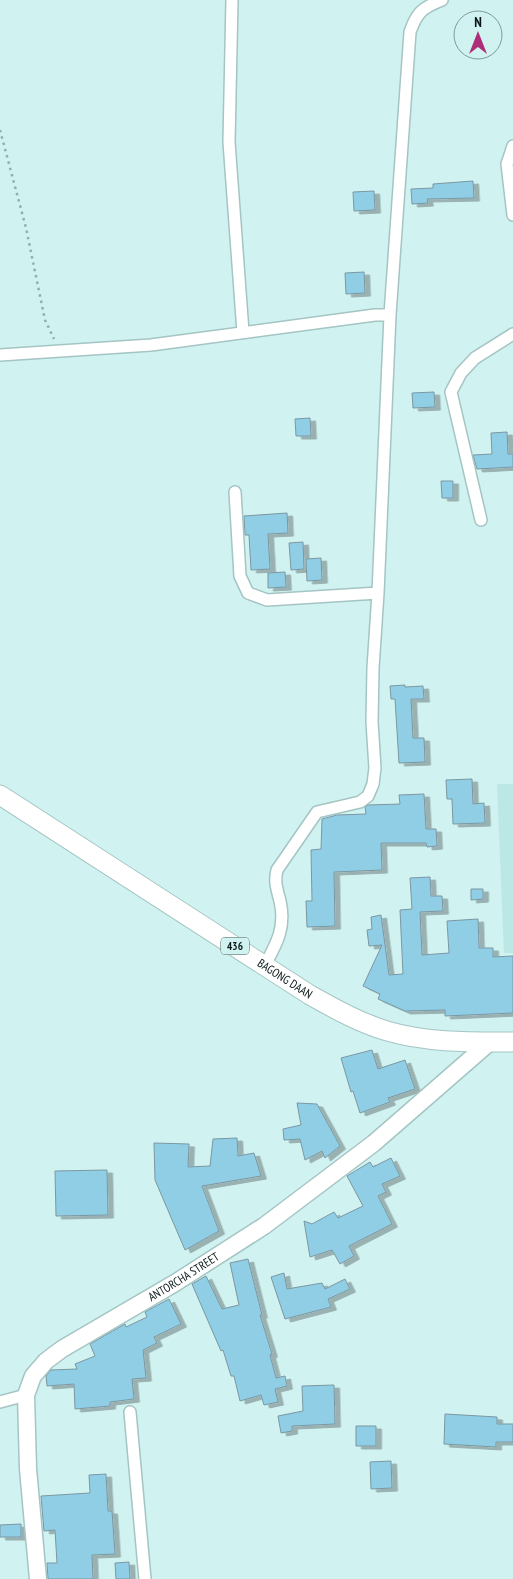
<svg xmlns="http://www.w3.org/2000/svg" width="513" height="1579" viewBox="0 0 513 1579" font-family="'PT Sans Narrow',sans-serif">
  <style>
    .built { fill: #bbe7e5 }
    .building { fill: #90cee5; stroke: #7b97a2; filter: url(#shadow) }
    .lines { fill: none; stroke-linecap: round; stroke-linejoin: round }
    .street-casing { stroke: #a4c5c3; stroke-width: 14 }
    .secondary-casing { stroke: #a4c5c3; stroke-width: 19 }
    .primary-casing { stroke: #a4c5c3; stroke-width: 21 }
    .path { stroke: #93aead; stroke-width: 2.5; stroke-dasharray: 2.5 4; stroke-linecap: butt }
    .street { stroke: #fff; stroke-width: 11 }
    .secondary { stroke: #fff; stroke-width: 16 }
    .primary { stroke: #fff; stroke-width: 19 }
    .labels { text-anchor: middle; stroke-width: 4; stroke-linejoin: round; paint-order: stroke }
    .shield { fill: #d0f2f0; stroke: #485a5a; stroke-width: 1 }
    .shield-label { font-size: 11px; font-weight: bold; fill: #0d1919 }
    .street-label { font-size: 12px; fill: #0d1919; stroke: #d0f2f0 }
  </style>
  <defs>
    <filter id="shadow"><feDropShadow dx="5.5" dy="3" stdDeviation="0" flood-color="#0004"/></filter>
  </defs>
  <rect width="100%" height="100%" fill="#d0f2f0"/>
  <path class="built" d="M497 784H513V953H504Z"/>
  <path class="building" d="M473 181 474 198 427 199 428 203 412 204 411 189 433 188V184Z
    M374 191 375 210 354 211 353 192Z
    M364 272 365 293 346 294 345 273Z
    M434 392 435 407 413 408 412 393Z
    M310 418 311 436H296L295 419Z
    M507 432 508 454H513V467L477 469 473 455 492 454 491 433Z
    M441 481H453V498H442Z
    M287 513 288 533 268 534 270 569 251 570 249 535H245L244 516Z
    M303 542 304 569 291 570 289 543Z
    M321 558 322 580 307 581 306 559Z
    M285 572 286 587 268 588V573Z
    M405 685V687L423 686 424 699H411L413 738H424L425 762 399 763 395 699H391L390 686Z
    M472 779 473 804 484 803 485 823 453 824 452 799H447L446 780Z
    M424 794 426 829H436L437 846 427 847 426 843H381L382 870 334 872 335 926 307 927 306 901H312L311 850 321 849 322 819 337 815 366 814 365 807 368 805 400 804 399 795Z
    M430 877 431 896H442L443 911 420 912 422 955 449 953 447 921 478 919 479 948H493V957L513 956V1013L445 1016V1010L405 1011 378 999 380 994 363 986 382 945 369 946 367 930 372 929 371 917 381 915 389 975 403 974 400 910 412 909 410 878Z
    M471 889H483V899L471 900Z
    M372 1050 378 1069 405 1060 415 1089 388 1098 390 1102 360 1113 353 1091 351 1092 341 1058Z
    M297 1103 317 1104 340 1146 325 1158 322 1151 305 1160 300 1139 284 1140 283 1129 301 1125Z
    M237 1138 238 1156 254 1153 261 1176 202 1186 219 1231 185 1250 155 1180 154 1143 189 1144 188 1167 210 1166 213 1139Z
    M391 1158 400 1176 382 1184 386 1192 378 1196 392 1224 349 1246 354 1256 340 1264 332 1250 310 1257 304 1221 312 1224 334 1212 338 1218 363 1206 347 1176 370 1162 373 1167Z
    M107 1170 108 1215 56 1216 55 1171Z
    M248 1259 262 1315H260L272 1354 270 1355 276 1378 285 1376 287 1386 275 1389 278 1402 264 1405 261 1395 240 1401 234 1376H231L223 1350 221 1351 192 1284 206 1276 222 1309 239 1305 230 1263Z
    M284 1273 287 1289 322 1283 325 1289 345 1279 350 1289 328 1299 331 1307 285 1319 271 1277Z
    M169 1299 181 1324 154 1337 157 1343 143 1350 146 1378 132 1379 134 1399 110 1402V1406L75 1409 74 1384 47 1386 46 1376 51 1370 77 1369 75 1364 95 1356 90 1344 125 1324 126 1327 147 1317 145 1312Z
    M334 1385 335 1424 292 1426V1431L281 1433 278 1416 303 1411 302 1386Z
    M445 1414 497 1417V1424H513V1442H496V1447L444 1444Z
    M356 1426H376V1446H356Z
    M391 1461 392 1488 371 1489 370 1462Z
    M106 1474 108 1511H112L115 1554 92 1555 93 1579H48L47 1563H57L55 1530 44 1531 41 1496 90 1493 89 1475Z
    M21 1524V1537H0V1525Z
    M129 1562 130 1579H116L115 1563Z"/>
  <g class="lines">
    <defs>
      <path id="street" d="M232 0 229 142 243 332
        M513 146 507 164 513 215
        M0 355 151 345 375 315H390
        M235 492 240 576 248 593 267 600 378 593
        M481 520 451 392 461 373 475 358 513 334
        M265 965C277 943 286 927 280 901 277 889 274 882 277 870L317 812 360 802 368 796 373 784 375 768 372 722 373 668 378 593 390 315 410 32C417 12 422 8 442 0
        M0 1402 26 1395
        M130 1412 145 1579"/>
      <g id="secondary">
        <path id="s1" d="M38 1579 28 1469 26 1395 33 1376 46 1361 62 1349 175 1283 264 1226 374 1143 490 1042"/>
      </g>
      <g id="primary">
        <path id="s2" d="M0 795 310 995C335 1009 360 1023 387 1031 428 1043 471 1042 513 1042"/>
      </g>
    </defs>
    <use href="#street" class="street-casing"/>
    <use href="#secondary" class="secondary-casing"/>
    <use href="#primary" class="primary-casing"/>
    <path class="path" d="M0 130 26 228 45 320 54 339"/>
    <use href="#street" class="street"/>
    <use href="#secondary" class="secondary"/>
    <use href="#primary" class="primary"/>
  </g>
  <g class="labels">
    <rect class="shield" x="221" y="937.5" width="28" height="17" rx="4"/>
    <g class="shield-label">
      <text x="235" y="950">436</text>
    </g>
    <g class="street-label">
      <text dy="4" stroke="none"><textPath href="#s2" startOffset="339">BAGONG DAAN</textPath></text>
      <text dy="4" stroke="none"><textPath href="#s1" startOffset="386">ANTORCHA STREET</textPath></text>
    </g>
  </g>
  <g transform="translate(478 35)"><circle r="24" fill="#d0f2f0" stroke="#829b9a"/>
  <path d="M0-4L9 19L0 12L-9 19Z" fill="#af2d78"/>
  <text y="-8" font-size="14" font-weight="bold" text-anchor="middle" fill="#0d1919">N</text>
  </g>
</svg>
